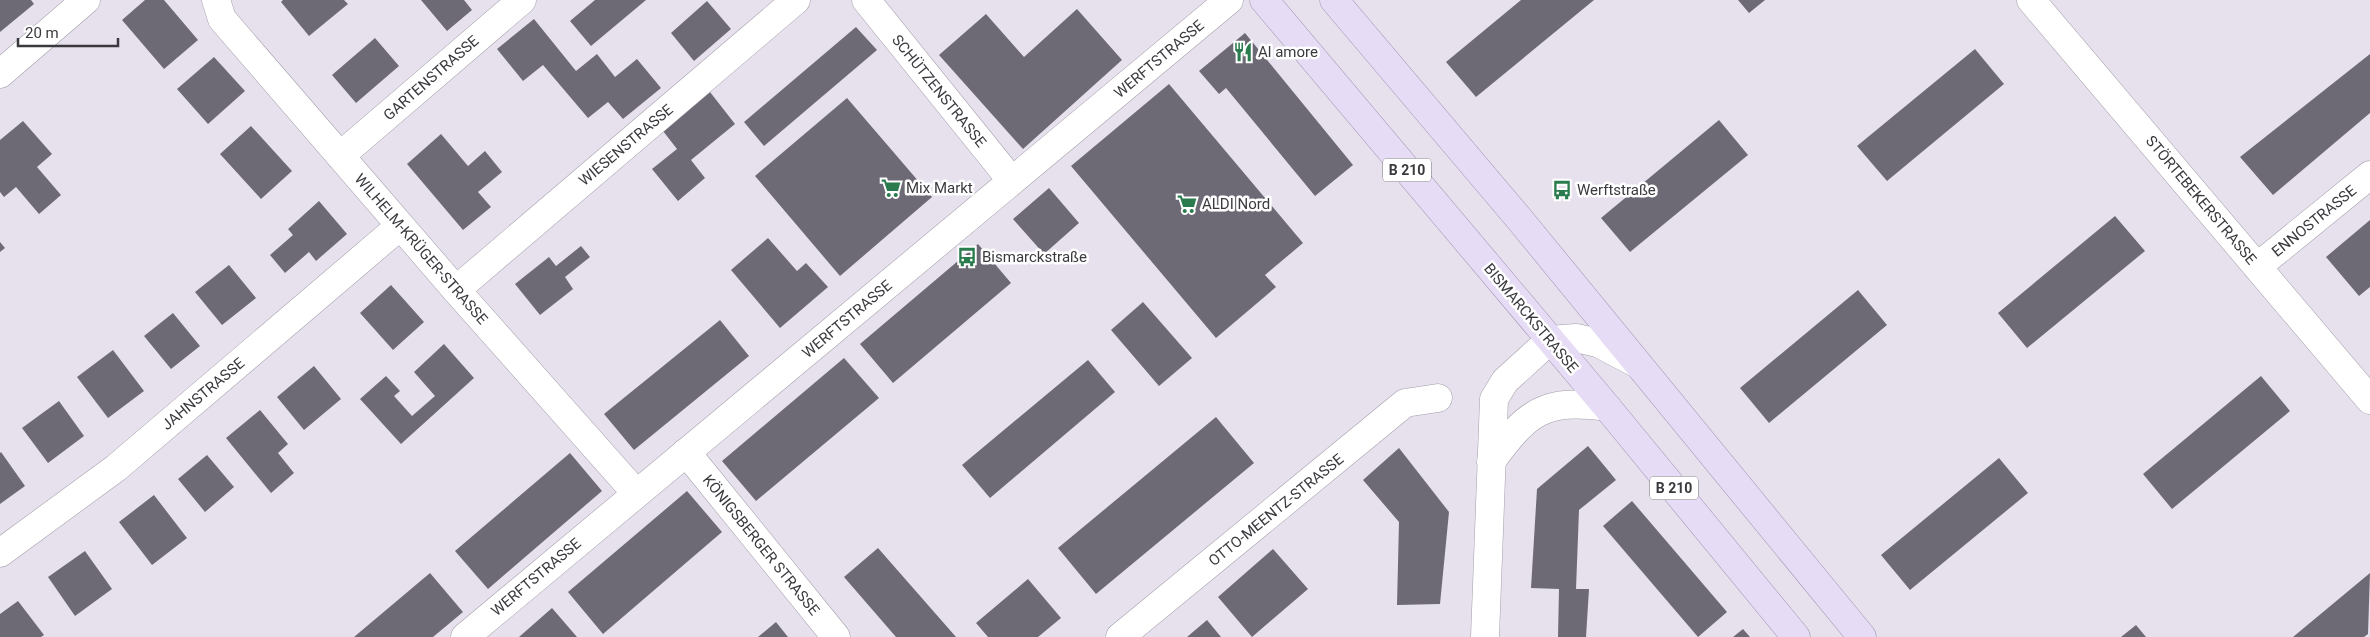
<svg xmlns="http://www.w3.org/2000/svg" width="2370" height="637" viewBox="0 0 2370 637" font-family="Roboto,sans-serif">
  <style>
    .building { fill: #6e6a75 }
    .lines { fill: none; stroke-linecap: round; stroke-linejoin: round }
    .minor-casing { stroke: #a39eaa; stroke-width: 29 }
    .primary-casing { stroke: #a093b2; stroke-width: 29 }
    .minor { stroke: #fff; stroke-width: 28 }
    .primary { stroke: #e7dcf6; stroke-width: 28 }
    .labels { text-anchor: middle; stroke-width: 5; stroke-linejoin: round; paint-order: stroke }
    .shield { fill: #fff; stroke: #767478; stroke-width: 1 }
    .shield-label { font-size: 14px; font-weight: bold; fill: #3b393e }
    .poi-label { font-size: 15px; fill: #3b393e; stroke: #fff; text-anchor: start }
    .street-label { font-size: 15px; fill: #3b393e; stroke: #fff }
  </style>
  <rect width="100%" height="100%" fill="#e7e1ee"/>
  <path class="building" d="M0 0H31L34 4 0 32Z
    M145 0H164L198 40 164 69 122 20Z
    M283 0H344L348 4 309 36 281 2Z
    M421 0H464L472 10 447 31Z
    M595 0H646L591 46 570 21Z
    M1521 0H1594L1476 97 1446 62Z
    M1738 0H1765L1749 13Z
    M707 1 731 29 694 61 671 33Z
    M1077 9 1122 60 1023 149 939 55 986 14 1024 57Z
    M534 19 576 71 597 54 615 77 637 59 661 88 623 119 608 102 588 118 543 65 523 81 497 49Z
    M856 27 877 50 764 146 744 122Z
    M1245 33 1353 165 1315 196 1226 88 1219 94 1199 71Z
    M375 38 399 66 356 103 332 75Z
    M1975 49 2004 84 1887 181 1857 146Z
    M2370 54V113L2273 195 2240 157Z
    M214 57 245 91 208 124 177 89Z
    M1169 84 1303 243 1265 275 1276 287 1216 338 1071 166Z
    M710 92 735 124 691 160 705 178 678 201 652 169 677 149 663 131Z
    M847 98 932 197 840 276 755 176Z
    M1719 120 1748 155 1630 252 1601 218Z
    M23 121 52 154 37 167 61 195 39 214 16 187 4 197 0 192V140Z
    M251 126 292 171 261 199 220 154Z
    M441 134 468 166 485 151 502 172 478 192 491 207 463 230 407 164Z
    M1049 188 1079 223 1044 254 1013 219Z
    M319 201 347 234 316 261 309 252 285 273 270 255 293 235 288 229Z
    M2115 216 2145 251 2027 348 1998 313Z
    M2370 220V287L2359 296 2326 257Z
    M768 238 797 271 806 263 828 287 780 328 731 270Z
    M0 242 5 248 0 252Z
    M978 244 1011 283 893 383 860 344Z
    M581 246 590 257 565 277 573 289 540 315 515 284 549 257 556 266Z
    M229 265 256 298 222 325 195 292Z
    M391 285 424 322 393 350 360 313Z
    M1858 290 1887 325 1769 423 1740 388Z
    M1143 302 1192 358 1159 386 1111 330Z
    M173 313 200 346 171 369 144 336Z
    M720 320 749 356 634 450 604 414Z
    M444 344 474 378 401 444 360 399 386 376 400 391 394 396 412 416 435 396 414 372Z
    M113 350 144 391 108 418 77 377Z
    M844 358 879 398 756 501 722 461Z
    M1088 360 1115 392 990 498 962 465Z
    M314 366 341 399 304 430 277 397Z
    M2261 376 2290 411 2172 509 2143 474Z
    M59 401 84 436 48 463 22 428Z
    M260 410 288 444 278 453 294 473 271 493 226 438Z
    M1216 417 1254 463 1096 594 1058 548Z
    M1588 446 1616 480 1579 510 1576 589H1589L1586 637H1558L1559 589 1531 588 1537 489Z
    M1399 448 1449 512 1440 604 1397 605 1399 522 1363 480Z
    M1 452 25 486 0 504V453Z
    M570 453 602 491 488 589 455 551Z
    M207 455 234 487 205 512 178 479Z
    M1999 458 2028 493 1910 590 1881 555Z
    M687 491 722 532 603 634 568 592Z
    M154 495 187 538 152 565 119 522Z
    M1632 501 1727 612 1698 637 1603 526Z
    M878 548 956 637H896L844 577Z
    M1273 549 1308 589 1252 637 1218 597Z
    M85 551 112 589 75 616 48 577Z
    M430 573 463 612 433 637H354Z
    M2370 573 2368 634 2364 637H2293Z
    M1028 579 1061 618 1038 637H988L976 623Z
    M18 601 44 635 41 637H0V614Z
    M552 608 577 637H519Z
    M1207 620 1221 637H1187Z
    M776 622 788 637H758Z
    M2136 625 2146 637H2121Z
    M1743 629 1750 637H1733Z"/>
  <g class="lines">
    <defs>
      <path id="minor" d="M216 0 222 19 456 290 636 493
        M866 0 1012 181
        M2031 0 2370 400
        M0 74 86 0
        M340 156 522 0
        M2257 267 2370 175
        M456 290 796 0
        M686 452 836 637
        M1491 462C1527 412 1544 398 1607 407
        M0 553 116 468 400 226
        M465 637 1229 0
        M1120 637 1405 403 1438 398
        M1485 637 1494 399 1505 381 1550 340 1576 338 1598 343 1636 363"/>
      <path id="primary" d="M1264 0 1607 407 1796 637
        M1334 0 1521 221 1862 637"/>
    </defs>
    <use href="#minor" class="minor-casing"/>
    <use href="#primary" class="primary-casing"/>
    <use href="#minor" class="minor"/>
    <use href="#primary" class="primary"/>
  </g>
  <defs>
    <symbol id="restaurant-bare" viewBox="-9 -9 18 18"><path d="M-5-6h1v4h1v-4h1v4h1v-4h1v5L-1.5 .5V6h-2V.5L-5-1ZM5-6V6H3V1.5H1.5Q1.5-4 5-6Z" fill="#2a7b4d" stroke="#fff" stroke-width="2.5" paint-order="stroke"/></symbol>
    <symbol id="supermarket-bare" viewBox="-9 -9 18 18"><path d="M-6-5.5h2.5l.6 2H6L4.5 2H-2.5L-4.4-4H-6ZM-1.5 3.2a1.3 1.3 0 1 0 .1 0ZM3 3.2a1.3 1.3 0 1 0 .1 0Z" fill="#2a7b4d" stroke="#fff" stroke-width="2.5" paint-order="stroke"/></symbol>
    <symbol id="bus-bare" viewBox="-9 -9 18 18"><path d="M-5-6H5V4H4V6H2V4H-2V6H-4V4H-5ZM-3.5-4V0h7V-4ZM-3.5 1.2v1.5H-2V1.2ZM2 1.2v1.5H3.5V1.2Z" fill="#2a7b4d" stroke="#fff" stroke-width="2.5" paint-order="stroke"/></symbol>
  </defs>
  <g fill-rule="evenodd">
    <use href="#restaurant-bare" x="1229" y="38" width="28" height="28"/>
    <use href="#supermarket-bare" x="877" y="174" width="28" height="28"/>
    <use href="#bus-bare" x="1548" y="176" width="28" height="28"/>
    <use href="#supermarket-bare" x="1173" y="190" width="28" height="28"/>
    <use href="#bus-bare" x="953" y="243" width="28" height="28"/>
  </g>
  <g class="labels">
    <g class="shield">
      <rect x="1383" y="158.5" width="48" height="23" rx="4"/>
      <rect x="1650" y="476.5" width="48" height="23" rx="4"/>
    </g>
    <g class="shield-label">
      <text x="1407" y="175">B 210</text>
      <text x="1674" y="493">B 210</text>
    </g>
    <g class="poi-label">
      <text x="1258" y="57">Al amore</text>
      <text x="906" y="193">Mix Markt</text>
      <text x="1577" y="195">Werftstraße</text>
      <text x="1202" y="209">ALDI Nord</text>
      <text x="982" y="262">Bismarckstraße</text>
    </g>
    <g class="street-label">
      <text transform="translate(1159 59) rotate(-40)" y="5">WERFTSTRASSE</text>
      <text transform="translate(431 78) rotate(-41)" y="5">GARTENSTRASSE</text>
      <text transform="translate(939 91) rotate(51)" y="5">SCHÜTZENSTRASSE</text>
      <text transform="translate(626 145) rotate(-40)" y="5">WIESENSTRASSE</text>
      <text transform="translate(2201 200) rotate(50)" y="5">STÖRTEBEKERSTRASSE</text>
      <text transform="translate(2314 221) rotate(-39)" y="5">ENNOSTRASSE</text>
      <text transform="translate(421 249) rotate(49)" y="5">WILHELM-KRÜGER-STRASSE</text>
      <text transform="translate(1531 318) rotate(50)" y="5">BISMARCKSTRASSE</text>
      <text transform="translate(847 319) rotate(-40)" y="5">WERFTSTRASSE</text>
      <text transform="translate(203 394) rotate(-40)" y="5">JAHNSTRASSE</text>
      <text transform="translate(1276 510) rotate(-39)" y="5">OTTO-MEENTZ-STRASSE</text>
      <text transform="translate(761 545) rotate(51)" y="5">KÖNIGSBERGER STRASSE</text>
      <text transform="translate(536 577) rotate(-40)" y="5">WERFTSTRASSE</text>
    </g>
  </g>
  <path d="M18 38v8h100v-8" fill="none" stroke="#3b393e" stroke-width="2.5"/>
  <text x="25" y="38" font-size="15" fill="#3b393e" stroke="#ffffff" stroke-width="4" paint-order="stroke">20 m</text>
</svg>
